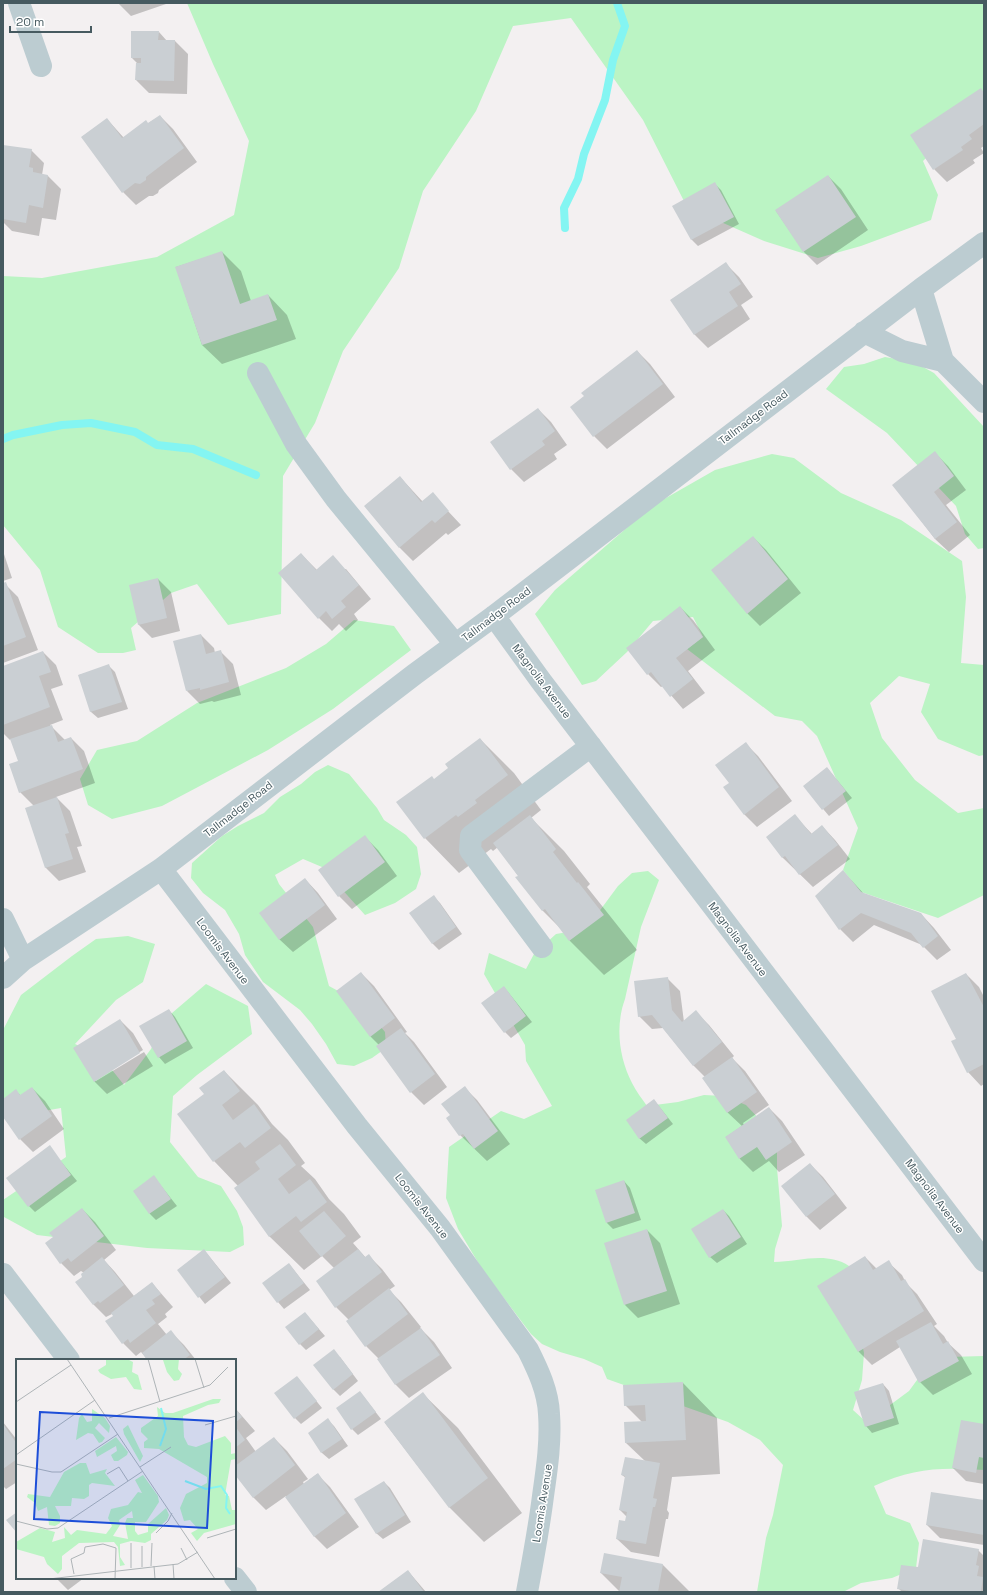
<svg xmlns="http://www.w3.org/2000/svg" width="987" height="1595" viewBox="0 0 987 1595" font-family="'Space Grotesk',sans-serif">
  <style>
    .green { fill: #bbf4c4 }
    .shadow { fill: #0003 }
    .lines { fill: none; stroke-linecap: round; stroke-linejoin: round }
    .stream { stroke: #84f5f2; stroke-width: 8 }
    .building { fill: #cacfd3 }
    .minor { stroke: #bcccd1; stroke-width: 22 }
    .labels { text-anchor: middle; stroke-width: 3; stroke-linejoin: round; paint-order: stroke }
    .street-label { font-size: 11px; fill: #465a60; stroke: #fff }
    .inset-river { fill: none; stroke: #84f5f2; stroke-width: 2 }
    .inset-road { fill: none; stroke: #aeb4b7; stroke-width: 1 }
    .view { fill: #1d4ed8; fill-opacity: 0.15; stroke: #1d4ed8; stroke-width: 2 }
    .inset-edge { fill: none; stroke: #465a60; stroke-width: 2 }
  </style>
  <rect width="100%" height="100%" fill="#f3f0f1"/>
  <path class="green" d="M187 3H984V101L923 161 938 195 931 220 861 246 818 258 764 241 687 207 643 120 571 18 513 26 476 111 423 191 399 268 343 351 315 423 283 476 281 614 228 625 197 584 171 593 131 628 136 650 123 653H98L58 627 40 570 3 525V276L42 278 157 257 234 215 249 141 213 64Z
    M885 357 914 362 934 373 984 427V548L978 549 965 534 956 506 887 433 826 389 844 367 864 364Z
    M772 454 794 458 841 493 901 520 962 561 966 597 961 663 984 665V755L979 756 938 739 921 712 930 684 899 676 870 703 882 738 915 780 958 813 984 808V895L938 918 861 892 843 870 858 828 817 736 802 721 775 716 687 649 703 637 693 617 653 621 627 652 596 681 582 685 535 614 555 590 652 506 715 470Z
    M354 620 394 626 411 650 333 709 268 750 162 806 112 819 88 805 80 779 97 750 137 741 197 703 286 668 326 644Z
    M328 765 349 774 377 808 384 820 406 835 417 847 421 874 416 889 395 903 365 915 322 867 303 859 275 875 279 884 313 927 329 986 362 1004 385 1032 386 1048 372 1058 354 1066 337 1064 326 1044 312 1024 300 1010 263 982 245 955 239 934 225 910 203 893 191 878 192 863 222 836 238 826 264 813 280 797 301 784 315 772Z
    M648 871 659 880 641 927 625 999C615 1026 619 1058 632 1083 636 1091 642 1099 647 1106L678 1102 704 1095 724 1096 746 1105 765 1125 777 1143V1168L782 1226 775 1249 774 1262C799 1262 826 1251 849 1266L846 1286 859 1328 864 1353 862 1380 853 1410 864 1420 886 1408 909 1391 928 1365 947 1357 984 1356V1470C941 1467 913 1468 874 1486L886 1514 910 1523 919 1543 916 1568 892 1578 861 1583 843 1592H757L766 1538 773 1515 783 1465 760 1440 728 1422 607 1379 602 1367 584 1359 560 1352 542 1344 531 1334 482 1269 458 1229 446 1198 449 1147 501 1111 524 1119 552 1106 526 1061 525 1045 484 974 489 953 526 969 534 954 556 934 580 930 598 913 618 886 632 873Z
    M128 936 155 944 143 982 116 1000 75 1044 101 1056 124 1085 151 1049 165 1019 206 984 248 1006 252 1034 197 1075 173 1096 170 1142 198 1177 221 1186 237 1211 243 1227 244 1245 230 1252 147 1248 37 1235 4 1217 3 1200 66 1157 61 1108 3 1118V1030L21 995 72 956 96 939Z"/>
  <path class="shadow" d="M118 3H165L166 4 131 16Z
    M159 32 167 41H175L188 54 187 94 149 93 136 80 137 63 132 58Z
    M980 89 984 93V146L981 148 984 153 973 160 975 163 947 182 934 169Z
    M160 116 173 129 197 162 159 190 158 193 153 196H149L136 205 123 192 82 137 107 119 124 138Z
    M31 150 44 163 42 175 48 176 61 189 56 220 42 218 39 236 12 231 3 222V151Z
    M828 176 841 189 868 230 817 265 804 252 776 211Z
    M715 184 721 190 739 224 698 246 692 240 674 206Z
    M222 252 241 271 251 301 268 295 287 315 296 339 222 364 202 345 176 267Z
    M726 264 739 277 753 297 741 305 750 319 708 348 695 335 671 300Z
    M637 351 650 364 675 397 607 449 594 436 572 407Z
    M538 409 551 422 567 445 554 454 557 459 524 482 511 469Z
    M935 453 948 466 966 490 946 505 970 535 949 552 935 539 894 485Z
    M400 477 423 502 432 494 461 525 448 535 446 533 413 561 400 548 365 506Z
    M753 537 766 550 801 593 760 626 747 613Z
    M3 551 12 578 3 581Z
    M301 554 317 570 346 569 371 599 354 614 358 620 346 631 339 624 332 631 319 618Z
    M158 579 171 592 180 631 152 638 139 625 130 586Z
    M3 584H5L18 597 38 650 3 663Z
    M680 607 693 620 715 650 688 671 705 693 683 709 663 686 661 687 648 674Z
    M201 635 214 648 215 653 220 651 233 664 241 695 214 702 212 701 200 704 187 691Z
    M43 652 56 665 63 685 51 689 63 720 50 725 65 740 71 738 84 751 95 783 56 797 70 811 82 846 77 847 86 872 59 881 46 868 26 809 34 806 20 792 19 762 11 739 10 740 3 733V667Z
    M109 666 115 672 128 709 98 718 91 712 79 675Z
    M480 739 514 773 541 810 531 818 564 851 590 884 587 887 637 950 604 975 570 941 561 929 542 910 498 847 493 851 491 849 459 873 425 838 434 780 450 768Z
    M745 743 758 756 792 801 757 827 744 814 730 783Z
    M827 768 852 798 829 816 804 786Z
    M795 816 812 834 822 826 835 840 850 859 813 887 783 858 767 837Z
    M365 837 378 850 397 876 352 909 339 896 320 870Z
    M843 871 864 894 921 914 934 928 951 950 937 960 922 945 874 925 853 942 840 929Z
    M305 879 318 893 337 919 293 952 279 939Z
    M434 897 440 903 462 934 439 950 433 944 411 913Z
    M361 973 374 986 407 1032 405 1033 414 1042 447 1087 424 1105 411 1092 379 1045 370 1036Z
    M966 974 979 987 984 997V1084L981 1086 968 1072 957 1039Z
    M667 978 680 991 684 1022 696 1012 709 1025 734 1056 732 1058 745 1071 769 1105 743 1123 744 1125 769 1108 782 1121 805 1155 779 1172 769 1161 753 1172 740 1159 726 1137 742 1126 727 1112 705 1077 693 1065 663 1028 652 1029 639 1016Z
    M504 987 532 1022 511 1038 505 1032Z
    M169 1010 175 1017 193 1048 165 1064 159 1057 141 1026Z
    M120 1020 133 1033 143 1050 96 1079V1081L144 1052 153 1066 107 1094 94 1081Z
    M224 1071 258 1105 272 1124 288 1140 305 1163 301 1166 315 1179 329 1199 344 1214 361 1237 353 1243 366 1258 369 1256 382 1269 395 1286 389 1290 401 1302 421 1327 420 1328 434 1342 452 1368 409 1398 396 1385 379 1359 366 1346 347 1321 349 1320 336 1307 334 1268 322 1256 304 1270 269 1236 238 1186 214 1161 206 1094Z
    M464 1087 477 1100 510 1144 487 1161 460 1135 451 1116Z
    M32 1088 45 1101 64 1129 33 1152 20 1139 3 1115V1100L16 1091 21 1096Z
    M654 1100 673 1124 646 1144 639 1138Z
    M49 1147 77 1181 35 1212 29 1206Z
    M810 1164 823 1177 847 1208 820 1230 807 1217 783 1186Z
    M154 1177 177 1206 156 1220 150 1214 134 1191Z
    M624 1181 630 1188 641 1220 613 1229 607 1223 596 1191Z
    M82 1209 95 1222 116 1250 104 1260 115 1272 134 1296 152 1283 173 1307 165 1314 167 1317 158 1324 167 1335 171 1332 184 1345 196 1360H148L141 1352 136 1356 123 1343 114 1316 112 1314 106 1317 93 1304 83 1277 84 1273 81 1271 74 1276 61 1263 54 1237Z
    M723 1210 729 1216 747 1244 717 1263 710 1257Z
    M647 1230 660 1243 680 1304 638 1318 625 1305Z
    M204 1250 231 1283 205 1304 178 1270Z
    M865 1257 877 1269 888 1262 902 1275 906 1283 917 1294 937 1324 934 1326 944 1336 948 1343 961 1355 972 1374 933 1395 920 1382 900 1347 872 1365 859 1352 819 1286Z
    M289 1264 310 1290 284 1309 278 1302Z
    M305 1313 325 1336 306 1350 300 1344Z
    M340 1357 358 1381 340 1396 333 1389Z
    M297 1377 322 1408 301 1424 295 1418Z
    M683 1383 717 1418 720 1474 672 1477 667 1510 669 1513 668 1519H666L659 1557 631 1552 617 1539 626 1522 627 1517 620 1510 626 1478 622 1475 645 1461 626 1443 642 1422 625 1405Z
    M883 1384 889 1391 899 1424 872 1433 866 1426Z
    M360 1392 381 1419 358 1435 352 1429Z
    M423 1394 458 1428 522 1513 484 1542 450 1508 385 1423Z
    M235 1408 255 1431 246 1438 256 1452 274 1438 287 1451 308 1479 303 1482 304 1484 317 1474 330 1487 359 1527 327 1549 314 1536 286 1496 266 1510 253 1497 235 1473Z
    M328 1420 334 1426 348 1446 329 1459 322 1453 309 1433Z
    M3 1422 17 1440V1482L6 1489 3 1486Z
    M984 1425V1484L966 1481 953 1468Z
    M384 1482 390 1488 411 1522 383 1539 376 1533Z
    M984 1502V1545L940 1538 927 1525Z
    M978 1550 984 1556V1592H902L898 1588 919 1569Z
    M663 1565 690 1592H620L601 1573Z
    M408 1571 426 1592H379Z
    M56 1578H84L68 1590Z"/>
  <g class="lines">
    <path class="stream" d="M565 228 564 208 578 179 584 154 605 100 613 60 625 26 617 3
      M3 439 13 435 62 425 91 423 135 432 157 445 193 449 256 475"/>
  </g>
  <path class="building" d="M131 31H159L158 40H175L174 81 135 80 136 63H141V58H131Z
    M981 88 984 93V124L969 135 972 139 961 147 963 150 933 170 910 135Z
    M160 115 184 148 146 177V180L140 184 135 183 122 193 81 137 107 118 122 138 146 120 148 123Z
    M3 145 32 149 29 167 33 168V172L48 175 43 208 29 205 26 223 3 219Z
    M828 175 856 217 803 252 775 210Z
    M715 182 734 217 691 240 672 206Z
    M222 251 240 304 268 294 277 320 202 345 175 267Z
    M726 262 741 284 729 292 738 306 694 335 670 300Z
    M637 350 663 384 593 437 570 407 584 396 581 393Z
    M538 408 555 431 542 441 545 445 510 470 490 442Z
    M935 451 954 476 934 492 957 522 935 539 892 485Z
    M400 476 421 502 433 492 449 511 435 523 432 520 399 548 364 506Z
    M753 536 788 579 747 614 711 570Z
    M301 553 316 570 333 555 359 585 341 601 346 607 332 619 326 611 318 619 278 573Z
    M158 578 167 618 138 625 129 585Z
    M6 582 26 637 3 646V583Z
    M680 606 703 637 676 658 693 679 670 697 651 672 647 675 626 648Z
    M201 634 206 654 221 650 229 682 200 690V688L186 691 173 641Z
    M43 651 51 672 39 676 50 707 3 725V666Z
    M109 664 122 702 90 712 78 675Z
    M52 725 58 742 71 737 83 769 19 793 9 764 18 761 10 739Z
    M480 738 508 775 475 800 477 803 458 817 456 815 424 839 396 802 432 776 434 779 448 768 445 764Z
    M746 742 779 787 744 815 723 787 729 783 715 765Z
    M827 767 846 791 822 810 803 786Z
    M57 797 69 833 65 834 73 859 45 868 25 808Z
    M795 814 811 834 822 825 838 845 799 875 785 856 782 858 766 837Z
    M530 815 556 849 553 852 577 883 578 882 604 915 569 941 545 909 542 911 515 877 518 876 493 843Z
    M365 835 385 862 338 897 318 870Z
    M843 870 861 892 921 913 938 936 923 948 911 933 861 913 839 930 815 896Z
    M305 878 325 905 279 940 259 913Z
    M434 895 456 927 432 944 409 913Z
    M361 972 395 1018 370 1037 336 991Z
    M966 973 984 1007V1064L967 1073 951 1041 956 1039 931 991Z
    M668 977 672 1010 682 1022 696 1010 722 1042 693 1066 652 1015 638 1017 634 981Z
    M504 986 526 1016 504 1033 481 1003Z
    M169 1009 187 1041 158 1058 139 1026Z
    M120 1019 140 1053 94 1082 73 1048Z
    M401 1028 435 1074 410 1093 376 1046Z
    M732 1057 757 1092 727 1113 702 1078Z
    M224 1070 240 1091 222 1105 233 1120 254 1104 271 1128 245 1148 240 1142 213 1162 177 1114 204 1094 199 1088Z
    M465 1086 498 1131 474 1149 463 1134 459 1136 446 1118 450 1115 441 1104Z
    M32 1087 52 1116 19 1140 3 1117V1099L16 1089 20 1095Z
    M654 1099 668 1118 639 1139 626 1120Z
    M769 1107 792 1142 766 1160 757 1147 739 1159 725 1137Z
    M280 1144 296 1165 278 1179 289 1194 310 1179 327 1202 301 1222 296 1216 269 1237 234 1188 260 1169 255 1162Z
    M50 1145 71 1175 28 1207 6 1178Z
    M810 1163 835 1194 806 1217 781 1186Z
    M154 1175 171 1199 149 1214 133 1191Z
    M624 1180 635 1213 606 1223 595 1190Z
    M82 1208 104 1236 71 1262 68 1258 60 1264 45 1243 53 1237 49 1233Z
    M723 1209 741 1237 709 1258 691 1229Z
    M324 1211 346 1236 321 1257 299 1231Z
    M647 1229 667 1291 624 1305 604 1243Z
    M204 1249 225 1277 198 1298 177 1270Z
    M358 1249 365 1257 369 1254 382 1272 335 1308 316 1281Z
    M865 1256 873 1270 889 1260 901 1281 905 1279 924 1311 858 1352 817 1286Z
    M102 1257 124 1285 100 1303 98 1301 93 1305 75 1282 82 1277 81 1274Z
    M289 1263 304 1283 277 1303 262 1283Z
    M152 1282 161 1294 152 1300 155 1304 146 1310 156 1323 130 1343 128 1339 122 1344 105 1321 113 1316 111 1313Z
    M389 1288 408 1314 365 1347 346 1321Z
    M305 1312 319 1329 299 1345 285 1327Z
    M931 1322 943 1344 948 1341 959 1361 919 1383 896 1341Z
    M421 1328 440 1355 395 1385 377 1359Z
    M171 1330 190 1355 183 1360H147L142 1353Z
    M334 1349 353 1374 333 1390 313 1365Z
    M297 1376 317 1401 294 1419 274 1393Z
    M683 1382 686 1440 625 1443 624 1422 646 1421 645 1405 624 1406 623 1385Z
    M883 1383 894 1418 865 1427 854 1392Z
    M360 1391 376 1412 351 1430 336 1408Z
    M423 1392 488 1478 449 1508 384 1422Z
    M235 1408 242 1417 235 1423Z
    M328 1418 342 1439 321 1453 308 1433Z
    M961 1420 984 1424V1458L979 1457 976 1473 952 1468Z
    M3 1424 17 1444V1459L3 1469Z
    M235 1426 245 1440 235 1448Z
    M274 1437 295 1465 253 1498 235 1475V1466Z
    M625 1457 660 1463 653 1498 657 1499 655 1507H653L646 1544 616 1539 619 1520 625 1521 627 1512 619 1510 625 1476 621 1475Z
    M318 1473 346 1513 314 1537 285 1497Z
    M384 1481 405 1515 376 1534 354 1499Z
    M931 1492 984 1500V1535L926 1525Z
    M17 1512V1533L6 1520Z
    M923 1539 979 1549 976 1565 979 1566 977 1576 983 1577 981 1592H917L897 1589 901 1565 918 1567Z
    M604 1553 663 1564 658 1592H619L622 1577 600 1573Z
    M408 1570 424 1592H378Z"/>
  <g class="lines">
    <path class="minor" d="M19 3 41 66
      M921 289 943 361 984 402
      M864 332 902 351 943 361
      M258 373 296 444 336 499 455 644
      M494 616 541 681 984 1261
      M161 869 357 1126 440 1228 528 1350C538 1370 548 1391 549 1414 551 1441 547 1468 543 1496 539 1528 533 1560 527 1592
      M3 919 23 960
      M542 947 470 850 471 836 591 746
      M3 978 23 960 161 869 415 674 494 616 921 289 984 243
      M3 1274 69 1360
      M235 1578 246 1592"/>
  </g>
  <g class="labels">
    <g class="street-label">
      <text transform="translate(753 417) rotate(-37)" y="4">Tallmadge Road</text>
      <text transform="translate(496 614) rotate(-37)" y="4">Tallmadge Road</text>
      <text transform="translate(542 681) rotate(53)" y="4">Magnolia Avenue</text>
      <text transform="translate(238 809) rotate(-38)" y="4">Tallmadge Road</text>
      <text transform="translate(738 939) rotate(53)" y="4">Magnolia Avenue</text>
      <text transform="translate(223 951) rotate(53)" y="4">Loomis Avenue</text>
      <text transform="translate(935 1196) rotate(53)" y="4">Magnolia Avenue</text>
      <text transform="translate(422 1206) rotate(52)" y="4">Loomis Avenue</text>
      <text transform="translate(542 1503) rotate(-81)" y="4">Loomis Avenue</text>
    </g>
  </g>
  <g transform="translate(16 1359)">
    <rect width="220" height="220" fill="#f3f0f1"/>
    <path d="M90 0H111L117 3 116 13 122 16 126 31 118 30 110 18 95 20 84 14 82 11 90 6ZM163 0 162 10 166 15 163 21 158 22 151 13 147 1ZM197 40H205L203 44 192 46 167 57 168 78 172 86 180 88 209 77 215 84V95L220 94V100L215 101 209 136 213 137 216 151H220V165L188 174 181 182 175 174 182 170 174 161 168 162 164 149 170 135 191 124V118L143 90 128 89V83L132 80 125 73V69L142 57 141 48 149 54H157ZM76 50 89 59 94 67 93 74 83 64 79 69 89 79 86 83 83 84 77 75 72 74 60 81 63 59 66 55 71 63 76 62ZM112 66 127 97 124 103 108 75 107 70ZM100 78 112 93 111 96 102 102H98L95 96 101 92 100 87 81 98 79 92ZM64 104H70L74 115 91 110 89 114 99 127 76 124 73 126V137L68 140 56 139 55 147H39L44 157V164L39 167 33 166 31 148 22 152 19 144 11 138 12 135 34 138 48 113ZM127 116 142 137 143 143 130 163H119V172L122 176 132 173V165L150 149 153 156 151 161 135 175V181L129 184 115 182 104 185V198L109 206 104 207 102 188 98 183 63 184 46 197V210L42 215 31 205 28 198 0 190V183L24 169 39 173 36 183 49 179 48 168 55 176 61 171 90 175 96 167 92 159 95 150 112 146 122 133 126 134 119 121ZM116 152 117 159H111L109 164 112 180 97 177 104 166 103 161Z" fill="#bbf4c4" fill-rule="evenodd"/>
    <path class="inset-river" d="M144 87 150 70 145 49M169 122 190 130 205 127 211 136 210 149 214 155"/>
    <path class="inset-road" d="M51 0 199 220M132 0 144 43M179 0 188 29M0 43 55 6M93 59 194 26 212 8M189 66 220 57M0 96 79 41M0 105 36 113H45L102 75M124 108 155 88M91 115 103 108 112 122M0 162 31 170 42 169 127 112M140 174 152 162 156 154M191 179 220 170M126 187V208M165 189 171 201M157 205 158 220M135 207 136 184M138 207 139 220M115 209V184M58 215 55 200 68 194 69 188 87 185 100 189 99 220M33 220 162 205 182 193"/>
    <path class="view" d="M24 53 197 62 191 169 18 160Z"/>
    <rect width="220" height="220" class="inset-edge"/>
  </g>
  <rect width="987" height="1595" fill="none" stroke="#465a60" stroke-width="8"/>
  <path d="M10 26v6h81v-6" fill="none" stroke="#465a60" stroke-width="2"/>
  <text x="16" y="26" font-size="12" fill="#465a60" stroke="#ffffff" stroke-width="3" paint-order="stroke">20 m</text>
</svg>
